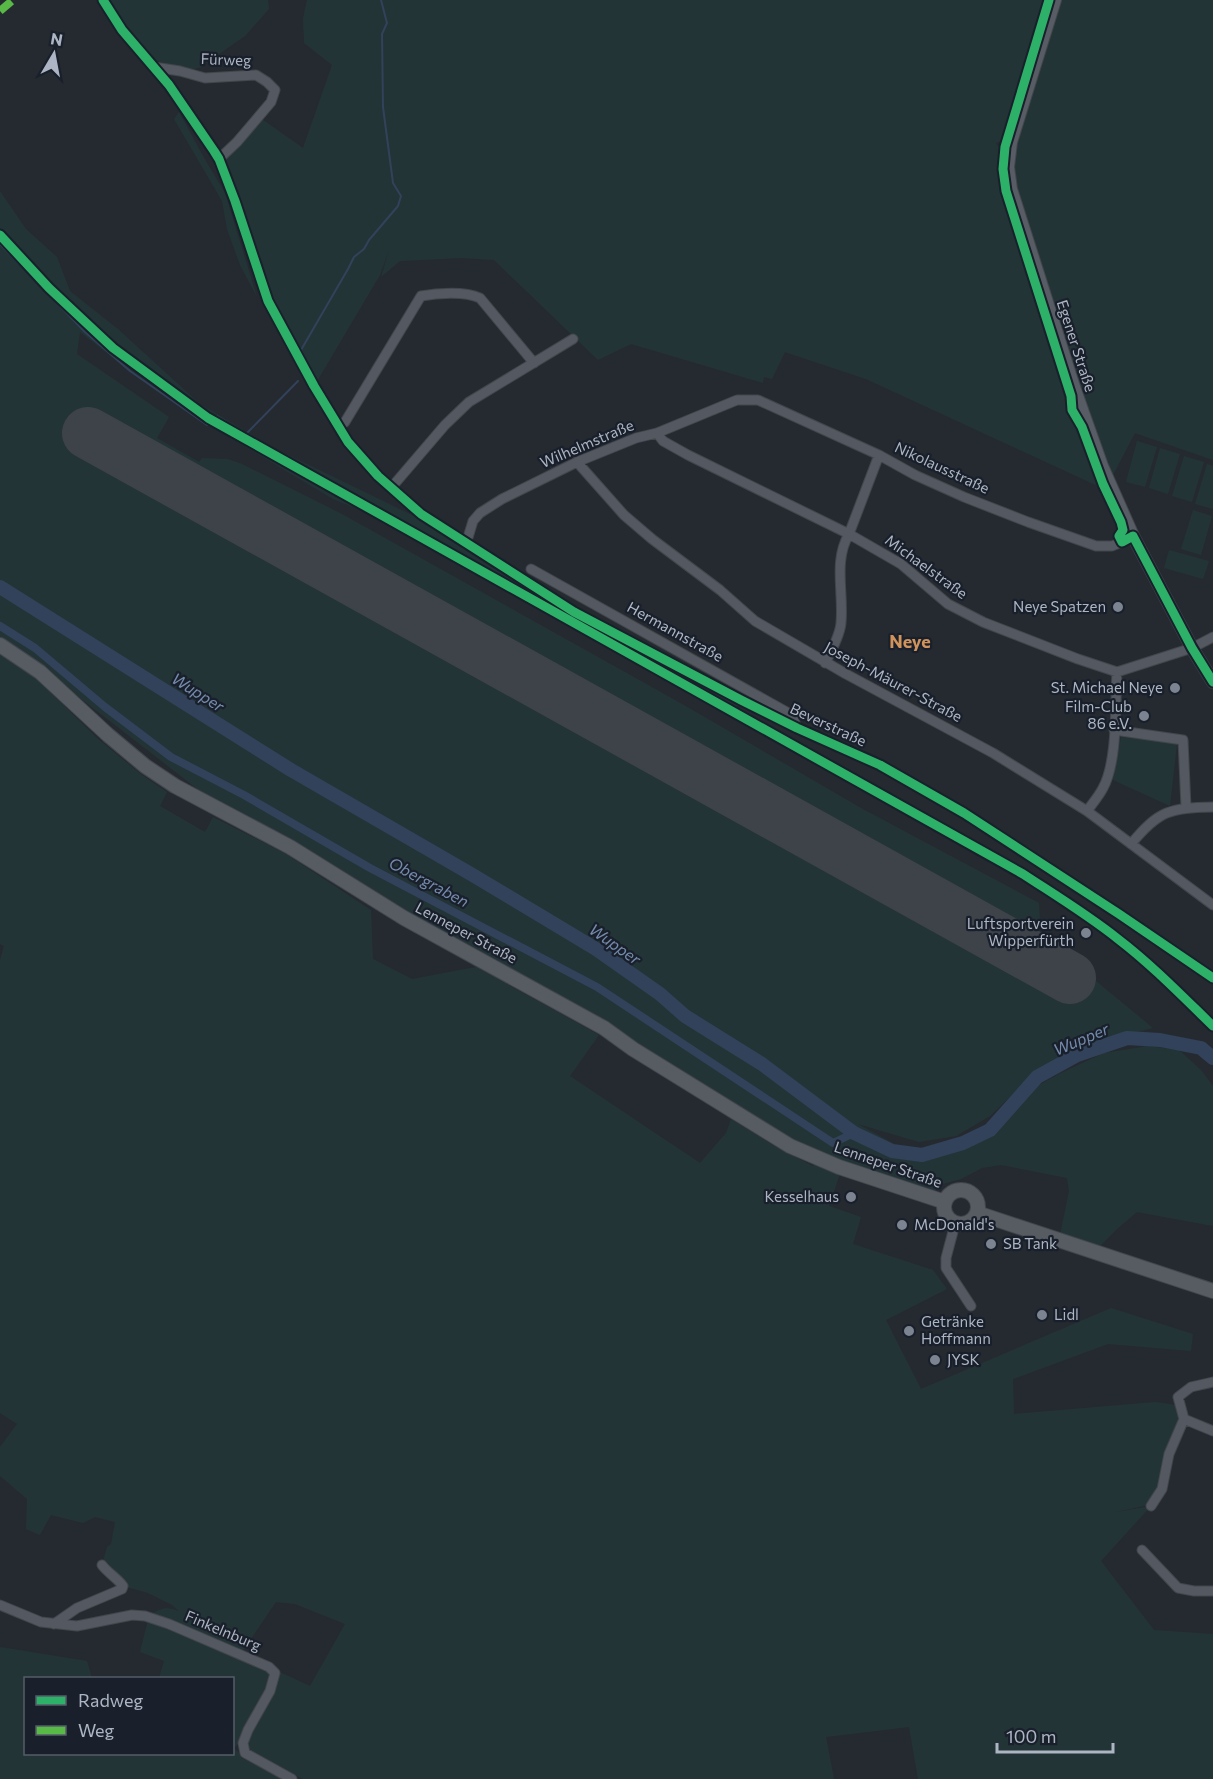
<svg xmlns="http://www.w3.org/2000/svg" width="1213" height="1779" viewBox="0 0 1213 1779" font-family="Commissioner,sans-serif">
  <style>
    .green { fill: #233437 }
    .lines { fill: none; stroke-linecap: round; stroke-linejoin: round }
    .stream { stroke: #32425a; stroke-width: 2 }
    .canal { stroke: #32425a; stroke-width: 8 }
    .river { stroke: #32425a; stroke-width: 14 }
    .runway { stroke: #3e434a; stroke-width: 52 }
    .street-casing { stroke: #42464c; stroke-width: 11 }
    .secondary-casing { stroke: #42464c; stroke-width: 14 }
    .primary-casing { stroke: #42464e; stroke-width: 16 }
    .street { stroke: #545860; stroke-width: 9 }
    .secondary { stroke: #585c65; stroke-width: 12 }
    .primary { stroke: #575b62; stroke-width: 14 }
    .quiet { stroke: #58b947; stroke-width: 8; stroke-dasharray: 15 8; stroke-linecap: butt }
    .cycleway-casing { stroke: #19202b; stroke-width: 13 }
    .cycleway { stroke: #2db169; stroke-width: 9 }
    .poi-dot { fill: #7d8491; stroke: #19202b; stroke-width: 2 }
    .labels { text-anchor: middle; stroke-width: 4.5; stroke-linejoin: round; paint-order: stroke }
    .street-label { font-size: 15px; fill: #adb5c4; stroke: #19202b }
    .poi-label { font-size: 15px; fill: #adb5c4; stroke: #19202b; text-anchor: end }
    .water-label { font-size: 16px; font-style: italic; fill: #758bac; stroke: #19202b }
    .quarter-label { font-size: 18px; font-weight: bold; fill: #d1935b; stroke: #19202b }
  </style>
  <rect width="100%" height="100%" fill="#252a31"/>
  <path class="green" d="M108 0H268L269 9 245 36 199 68 181 71 156 60 126 27Z
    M307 0H1049L1006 139 996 143 1002 153V169L1006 191 1071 396 1072 410 1082 427 1102 488 866 379 785 352 772 379 764 377 763 383 631 344 598 360 494 260 462 258 400 261 381 277 389 250 380 275 316 383 272 298 223 160 259 117 303 148 332 65 304 43 303 18Z
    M1061 0H1213V460L1135 433 1111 479 1015 187C1014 168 1015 152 1020 133Z
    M179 112 203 156 225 193 257 297 240 265 227 229 222 201 174 119Z
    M0 191 26 229 57 257 70 291 118 329 200 404 274 448 412 515 461 547 741 700 733 713 390 522 333 499 214 428 120 363 80 332 77 354 169 417 157 438 199 462 202 458 227 459 242 464 342 514 684 705 861 808 1039 903 1040 921 1033 929 1153 1028 1104 1040 1061 1057 1035 1073 990 1116 956 1136 919 1142 858 1124 922 1159 969 1142 995 1126 1019 1096 1059 1074 1104 1053 1148 1046 1179 1050 1201 1070 1213 1086V1226L1137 1212 1117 1229 1094 1252 1059 1240 1069 1191 1067 1178 1001 1165 982 1168 961 1179 939 1185 935 1191 844 1162 829 1206 861 1217 853 1244 933 1270 947 1289 886 1320 921 1389 1111 1308 1193 1334 1191 1351 1108 1344 1013 1379 1014 1414 1155 1402 1176 1405 1181 1419 1158 1490 1148 1505 1116 1512 1151 1506 1101 1561 1154 1630 1213 1634V1779H918L909 1727 826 1737 834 1779H303L248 1752 245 1744 277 1673H282L310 1686 345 1624 295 1604 276 1602 242 1652 150 1614C164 1608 164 1606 179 1611L172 1605 148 1593 123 1586 102 1565 107 1547 111 1544 115 1522 95 1517 83 1523 51 1515 40 1535 26 1529 27 1499 0 1476V1447L17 1424 0 1413V960L4 946 0 944V654L36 678 97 738 142 775 167 792 160 806 205 832 213 817 286 854 371 910 373 959 412 979 476 967 599 1035 570 1076 700 1163 726 1133 731 1119 776 1147 813 1166 818 1154 737 1109 637 1045 607 1023 516 972 425 924 204 794 13 646 0 638Z
    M1137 441 1157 447 1145 487 1126 482Z
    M1160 448 1180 454 1168 494 1149 488Z
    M1184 456 1204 462 1192 502 1172 496Z
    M1207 464 1213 466V509L1195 504Z
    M1193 510 1212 516 1201 555 1181 549Z
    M1169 550 1209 561 1203 579 1164 568Z
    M1121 737 1177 743 1170 806 1113 780Z
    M148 1620 266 1667 270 1674 267 1689 236 1747 233 1745 232 1678H159L164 1661 140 1652Z
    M0 1647 87 1661 92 1678H26V1754H232L233 1748 239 1752 242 1758 285 1779H0Z"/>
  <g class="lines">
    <path class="stream" d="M0 244 85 332 130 371 207 425
      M309 367 301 350 348 269 354 257 364 249 369 240 398 206 401 196 393 183 383 107 382 34 387 23 381 0
      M217 416 246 434 298 381"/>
    <path class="canal" d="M0 626 35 648 105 707 171 757 244 795 370 868 597 987 833 1143 854 1133"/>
    <path class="river" d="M0 587 291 770 471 874 596 949 660 994 685 1016 762 1064 854 1133 892 1151 922 1155 963 1143 990 1130 1037 1077 1077 1055 1127 1038 1160 1040 1201 1048 1213 1058"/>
    <path class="runway" d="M88 433 1070 978"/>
    <defs>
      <path id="street" d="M103 0 122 30 169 85 214 151 219 159 235 201 268 301 314 386 348 442 378 476 421 514 574 612 741 700 797 728 880 765 964 813 1119 914 1213 978
        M154 67 180 71 205 78 256 75 267 82 275 90 271 102 237 142 219 159
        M339 427 345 422 421 296C437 293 465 291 480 298L534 363
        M657 433 663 441 688 455 849 534 901 564 948 604 983 622 1078 659 1117 672 1192 648 1213 637
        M577 462 624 515 652 539 720 590 755 621 846 674 993 753 1087 811 1213 905
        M391 488 445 425 469 402 573 339
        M466 544 473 521 480 513 502 499 577 462 636 438 657 433 737 400H758L879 455 915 475 964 497 1028 522 1096 546H1112L1122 542 1133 536
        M531 569 792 715 797 728
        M825 663C831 652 840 635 841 623 844 593 833 561 849 534L879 455
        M1114 730 1183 740 1186 807
        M1087 811C1092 804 1099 796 1103 788 1118 761 1115 703 1117 672
        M1131 844C1159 810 1170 808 1213 807
        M955 1224 946 1258V1268L971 1306
        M1213 1382 1191 1387 1178 1397 1184 1419 1213 1431
        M1151 1506 1162 1489 1169 1454 1184 1419
        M1142 1550 1178 1588 1194 1591H1213
        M0 1605 41 1622 77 1626 132 1615 145 1616 169 1624 269 1667 275 1673 270 1691 248 1730 243 1743 245 1753 292 1779
        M54 1624 77 1608 122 1589 123 1586C117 1578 108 1573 102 1565"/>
      <path id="secondary" d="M1055 0 1011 142 1008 167 1011 189 1074 387 1102 466 1133 536 1192 648 1213 682"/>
      <path id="primary" d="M0 645 40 672 108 735 145 766 175 786 290 847 404 918 604 1028 633 1049 790 1146 839 1167 945 1202
        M944 1207a17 17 0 1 1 34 0a17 17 0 1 1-34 0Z
        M977 1213 1213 1291"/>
    </defs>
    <use href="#street" class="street-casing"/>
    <use href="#secondary" class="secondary-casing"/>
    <use href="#primary" class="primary-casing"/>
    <use href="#street" class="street"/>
    <use href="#secondary" class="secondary"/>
    <use href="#primary" class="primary"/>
    <path class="quiet" d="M0 11 13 0"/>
    <defs>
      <path id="cycleway" d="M103 0 122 30 169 85 214 151 219 159 235 201 268 301 314 386 348 442 378 476 421 514 574 612 741 700 797 728 880 765 964 813 1119 914 1213 978
        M1049 0 1005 147 1003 169 1006 191 1071 396 1072 410 1082 427 1103 484 1121 522 1123 530 1119 536 1122 542 1133 536 1192 648 1213 682
        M0 235 49 288 113 348 208 418 1023 874C1055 895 1088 915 1118 939 1152 965 1182 996 1213 1026"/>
    </defs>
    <use href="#cycleway" class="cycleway-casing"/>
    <use href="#cycleway" class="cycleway"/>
  </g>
  <g class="poi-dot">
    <circle cx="1118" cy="607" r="6"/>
    <circle cx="1175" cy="688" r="6"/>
    <circle cx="1144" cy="716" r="6"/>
    <circle cx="1086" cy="933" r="6"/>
    <circle cx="851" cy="1197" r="6"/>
    <circle cx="902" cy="1225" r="6"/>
    <circle cx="991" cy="1244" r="6"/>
    <circle cx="1042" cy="1315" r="6"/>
    <circle cx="909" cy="1331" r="6"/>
    <circle cx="935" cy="1360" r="6"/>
  </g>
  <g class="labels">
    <g class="street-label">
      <text transform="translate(226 60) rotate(2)" y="5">Fürweg</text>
      <text transform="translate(1076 346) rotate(72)" y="5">Egener Straße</text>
      <text transform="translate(587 444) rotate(-23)" y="5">Wilhelmstraße</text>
      <text transform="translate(942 468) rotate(25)" y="5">Nikolausstraße</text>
      <text transform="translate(926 567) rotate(36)" y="5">Michaelstraße</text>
      <text transform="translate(675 632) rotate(29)" y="5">Hermannstraße</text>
      <text transform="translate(893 682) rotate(28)" y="5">Joseph-Mäurer-Straße</text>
      <text transform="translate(828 725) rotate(25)" y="5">Beverstraße</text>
      <text transform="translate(466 933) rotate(28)" y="5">Lenneper Straße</text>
      <text transform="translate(888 1165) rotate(19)" y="5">Lenneper Straße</text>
      <text transform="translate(223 1631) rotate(23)" y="5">Finkelnburg</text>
    </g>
    <g class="poi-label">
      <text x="1106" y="612">Neye Spatzen</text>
      <text x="1163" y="693">St. Michael Neye</text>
      <text x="1132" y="712">Film-Club<tspan x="1132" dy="17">86 e.V.</tspan></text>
      <text x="1074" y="929">Luftsportverein<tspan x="1074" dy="17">Wipperfürth</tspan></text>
      <text x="839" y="1202">Kesselhaus</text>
      <text x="914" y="1230" text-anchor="start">McDonald's</text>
      <text x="1003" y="1249" text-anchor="start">SB Tank</text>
      <text x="1054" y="1320" text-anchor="start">Lidl</text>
      <text x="921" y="1327" text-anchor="start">Getränke<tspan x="921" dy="17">Hoffmann</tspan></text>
      <text x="947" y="1365" text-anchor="start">JYSK</text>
    </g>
    <g class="water-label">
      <text transform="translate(198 692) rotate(32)" y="6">Wupper</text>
      <text transform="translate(429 882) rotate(28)" y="6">Obergraben</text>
      <text transform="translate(615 944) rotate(35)" y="6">Wupper</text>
      <text transform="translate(1081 1039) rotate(-23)" y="6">Wupper</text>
    </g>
    <g class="quarter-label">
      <text x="910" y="648">Neye</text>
    </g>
  </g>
  <rect x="24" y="1677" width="210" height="78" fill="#19202b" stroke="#545c68" stroke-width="1.5"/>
  <rect x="36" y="1696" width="30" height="9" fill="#2db169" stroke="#545c68" stroke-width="1.5"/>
  <text x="78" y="1707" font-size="18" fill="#adb5c4">Radweg</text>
  <rect x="36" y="1726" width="30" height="9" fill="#58b947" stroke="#545c68" stroke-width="1.5"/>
  <text x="78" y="1737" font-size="18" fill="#adb5c4">Weg</text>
  <g transform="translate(54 54) rotate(10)" stroke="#19202b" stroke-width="4.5" paint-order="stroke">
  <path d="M0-4.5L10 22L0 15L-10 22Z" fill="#adb5c4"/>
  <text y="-9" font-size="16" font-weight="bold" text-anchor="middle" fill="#adb5c4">N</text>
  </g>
  <path d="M997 1743v9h116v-9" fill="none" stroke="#adb5c4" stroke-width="3"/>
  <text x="1006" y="1743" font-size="18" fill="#adb5c4" stroke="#19202b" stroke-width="4.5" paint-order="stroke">100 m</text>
</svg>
